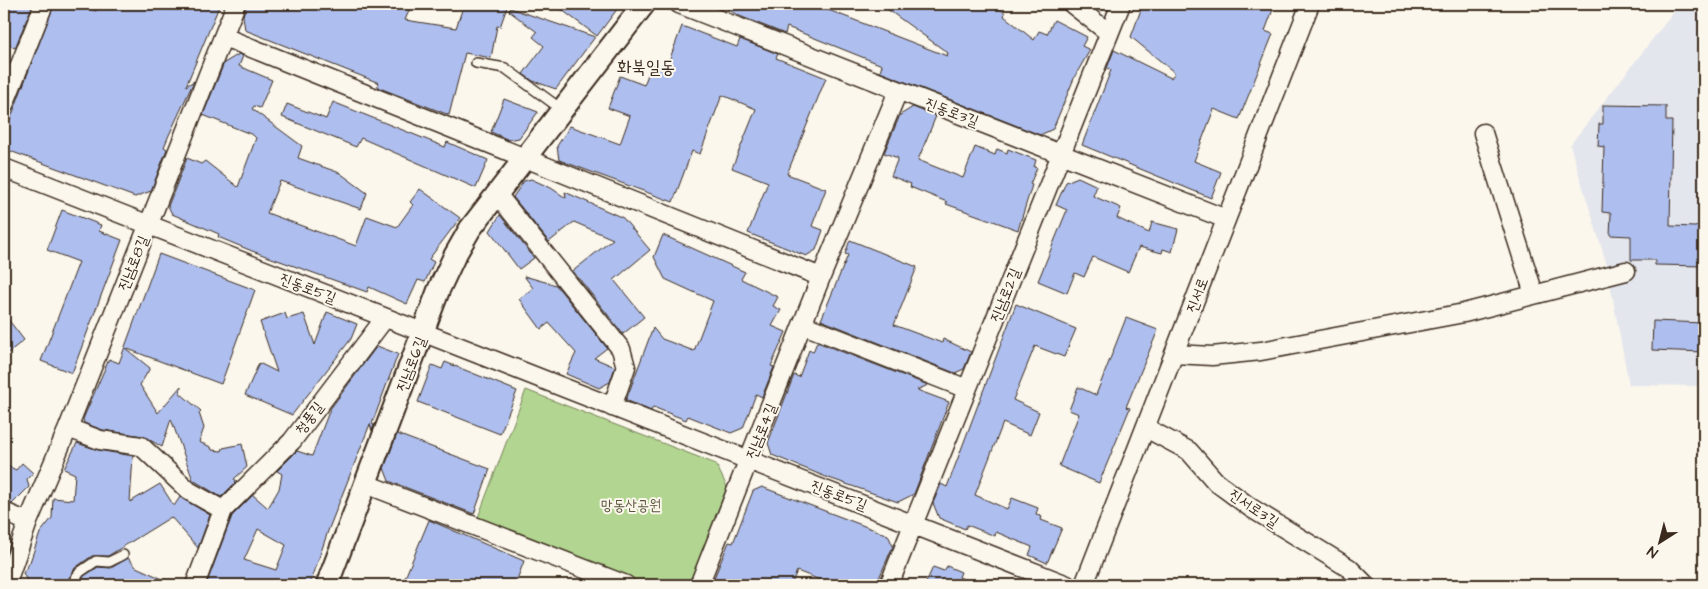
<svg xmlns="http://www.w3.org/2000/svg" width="1708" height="589" viewBox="0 0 1708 589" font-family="'Architects Daughter','Poor Story',sans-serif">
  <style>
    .built { fill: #e4e6ed }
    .green { fill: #b2d691; stroke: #768058 }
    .building { fill: #aebfef; stroke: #3b2a1e; fill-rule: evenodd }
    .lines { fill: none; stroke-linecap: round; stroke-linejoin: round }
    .service-casing { stroke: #3b2a1e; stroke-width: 12 }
    .minor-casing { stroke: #3b2a1e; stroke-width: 21 }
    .tertiary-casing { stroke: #3b2a1e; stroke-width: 25 }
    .service { stroke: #fbf7ec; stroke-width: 9 }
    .minor { stroke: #fbf7ec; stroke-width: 18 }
    .tertiary { stroke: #fbf7ec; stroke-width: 21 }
    .labels { text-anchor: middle; stroke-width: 4; stroke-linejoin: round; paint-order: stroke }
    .street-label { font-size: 15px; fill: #3b2a1e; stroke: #fbf7ec }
    .park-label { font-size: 15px; fill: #59553b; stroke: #fbf7ec }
    .quarter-label { font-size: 18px; fill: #3b2a1e; stroke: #fbf7ec }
  </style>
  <rect width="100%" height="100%" fill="#fbf7ec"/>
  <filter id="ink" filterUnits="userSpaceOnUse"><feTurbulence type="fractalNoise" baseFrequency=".02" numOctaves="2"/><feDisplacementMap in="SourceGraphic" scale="10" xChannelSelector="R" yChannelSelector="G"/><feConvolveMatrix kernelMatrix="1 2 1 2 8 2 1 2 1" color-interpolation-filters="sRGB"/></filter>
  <g filter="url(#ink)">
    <path class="built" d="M1680 4H1704V386L1629 385 1606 262 1570 145Z"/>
    <path class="green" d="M526 390 716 464 727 487 689 585H644L477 520Z"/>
    <path class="building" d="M4 4H33L15 48 4 43Z
      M54 4H79L96 11 98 4H220L186 86 194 81 169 135 164 147 167 149 151 191 135 197 10 151 4 136Z
      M246 4H412L405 20 456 28 464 4H499L507 7 500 27 497 26 491 58 465 53 449 115 377 87 379 83 245 30 243 16Z
      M554 4H621L597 36Z
      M720 4H813L947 56 948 53 880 4H964L973 10 978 4H994L1005 13 1004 16 1034 40 1039 31 1047 34 1054 20 1087 37 1082 46 1090 50 1075 76 1053 129 1040 135 880 72 882 65 787 27 785 34 737 15Z
      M1143 4H1275L1265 31 1273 34 1239 119 1214 109 1194 161 1221 172 1211 198 1082 145 1111 70 1107 68 1114 50 1171 78 1175 73 1131 37Z
      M510 8 595 37 556 89 533 81 523 74 544 46 533 37 537 32 509 11Z
      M682 26 737 47 740 39 778 54 776 58 826 78 787 174 826 189 812 226 823 230 816 250 806 256 748 233 768 182 732 168 756 109 722 95 700 154 692 151 673 202 559 160 557 146 570 126 620 144 630 116 608 108 620 76 644 85 652 64 666 69Z
      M239 54 243 56 239 66 272 80 260 108 254 106 252 109 302 146 298 158 340 173 367 193 361 209 280 181 267 213 356 246 367 216 397 227 413 205 410 202 420 189 460 218 429 259 434 262 425 282 418 280 407 304 369 287 367 292 252 251 218 237 219 234 172 214 168 206 187 158 201 164 205 161 238 187 256 138 253 135 203 115 224 63Z
      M504 99 538 112 519 138 509 140 491 132Z
      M333 102 445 147 447 142 488 160 476 188 361 138 356 147 282 117 287 104 326 119Z
      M1603 105 1666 106V121H1672L1670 226 1695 227 1704 224V266L1655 265V260H1631V236L1610 235 1611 213 1602 212 1604 147 1598 146 1599 124H1603Z
      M913 107 936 116 918 160 963 178 975 147 995 155 997 149 1007 153 1008 149 1036 160 1034 167 1037 168 1030 184 1032 185 1018 230 946 204 947 202 910 187 911 184 891 176 898 158 884 153 900 115Z
      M1078 177 1097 186 1093 196 1121 208 1117 218 1149 233 1152 222 1178 229 1172 252 1163 249 1162 253 1139 247 1128 272 1093 257 1084 277 1075 273 1067 293 1038 281 1067 210 1056 205 1066 182Z
      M531 179 551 188 566 198 565 192 623 218 650 250 614 280 644 317 623 334 573 271 613 239 574 222 549 242 513 197 524 181Z
      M62 210 101 225 99 231 122 240 72 373 41 361 79 262 47 250Z
      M500 215 534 258 519 269 490 231Z
      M663 235 745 272 741 279 778 297 773 306 781 310 772 326 786 332 771 366 774 367 762 397 756 394 743 428 731 433 688 416 686 420 653 407 651 411 626 400 653 328 662 339 694 351 713 301 665 279 654 257Z
      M850 240 917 267 894 325 942 343 943 339 971 352 964 369 955 373 821 320 848 255 845 254Z
      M159 254 255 290 221 384 125 348 150 368 140 385 158 413 181 386 180 393 201 411 199 413 204 428 199 442 211 447 212 450 222 451 223 448 242 444 247 467 234 479 237 481 221 497 193 480 171 419 162 447 143 436 103 430 84 423 83 419 109 359 119 363Z
      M524 276 556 285 607 348 594 358 615 367 610 382 599 388 566 374 576 353 549 323 541 329 519 299 533 288Z
      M1016 304 1076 329 1064 357 1035 346 1013 400 1039 412 1030 435 1003 423 975 495 1007 509 1012 498 1038 508 1036 514 1042 517 1041 520 1062 528 1047 563 1029 555 1032 547 996 532 995 536 967 525 965 529 939 518 933 503 941 484 947 487Z
      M327 312 357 324 351 339 292 415 245 395 259 363 277 372 260 322 285 313 287 319 304 314 315 345Z
      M4 314 24 340 4 356Z
      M1126 318 1158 330 1126 407 1130 408 1099 483 1059 466 1079 414 1069 410 1078 387 1096 395Z
      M1653 321 1704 323V352L1652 350Z
      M817 342 928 385 917 390 949 402 914 494 898 502 826 477 772 455 768 443 794 375 799 377 809 350 813 352Z
      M377 346 398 354 372 424 374 425 372 431 370 424 328 531 311 582 312 585H206L232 516 253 495 268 508 279 489 282 474 277 471 297 451 312 456 330 409ZM258 529 286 545 276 570 244 560Z
      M445 362 517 391 500 434 418 402 432 365 442 369Z
      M397 434 490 469 474 514 389 481 384 468Z
      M77 443 98 450 133 456 130 502 160 484 174 506 180 497 210 515 198 548 171 517 108 556H92L75 568 65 585H29L23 573 30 562 40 533 52 518 53 498 73 500 75 474 64 469Z
      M22 463 33 473 27 479 29 487 12 504 4 502V464L16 470Z
      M762 487 888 535 893 546 876 585H833L797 571 791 585H711L729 542 733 543 753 491Z
      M429 520 524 561 515 585H402Z
      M128 558 136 567 176 585H78L84 576 98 567 111 568Z
      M947 566 961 572 959 577 977 585H925L933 567 944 571Z"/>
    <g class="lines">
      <defs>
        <path id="service" d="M476 63 505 68 561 109
          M71 585 80 572 96 561 109 562 123 555"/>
        <path id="minor" d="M679 4 1226 219
          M1072 4 1109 33
          M224 37 821 277
          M4 105 44 4
          M1483 133 1534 294
          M4 168 1067 585
          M497 194 621 349 626 367 612 407
          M804 325 967 389
          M1175 354 1212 356 1261 351 1464 313 1626 271
          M68 428 100 440 141 446 189 491 223 510
          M1146 428 1189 451 1216 482 1251 508 1349 568 1366 585
          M366 484 626 585
          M4 512 28 522
          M6 585 28 522 68 428 236 4
          M195 585 223 510 292 441 385 318
          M699 585 821 277 898 91
          M889 585 1121 4
          M1084 585 1310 4"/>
        <path id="tertiary" d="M327 585 439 289 454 257 470 229 644 4"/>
      </defs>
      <use href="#service" class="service-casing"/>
      <use href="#minor" class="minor-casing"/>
      <use href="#tertiary" class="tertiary-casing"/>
      <use href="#service" class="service"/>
      <use href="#minor" class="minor"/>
      <use href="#tertiary" class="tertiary"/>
    </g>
  </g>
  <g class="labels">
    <g class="street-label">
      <text transform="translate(952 112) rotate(21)" y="5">진동로3길</text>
      <text transform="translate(133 263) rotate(-68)" y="5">진남로8길</text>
      <text transform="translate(308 288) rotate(21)" y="5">진동로5길</text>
      <text transform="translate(1005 295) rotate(-68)" y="5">진남로2길</text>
      <text transform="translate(1197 295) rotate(-69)" y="5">진서로</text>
      <text transform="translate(411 364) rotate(-69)" y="5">진남로6길</text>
      <text transform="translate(309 418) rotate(-53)" y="5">청풍길</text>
      <text transform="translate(761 431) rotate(-68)" y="5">진남로4길</text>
      <text transform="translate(839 495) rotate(21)" y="5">진동로5길</text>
      <text transform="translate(1254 508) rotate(34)" y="5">진서로3길</text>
    </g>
    <g class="park-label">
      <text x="631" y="510">망동산공원</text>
    </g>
    <g class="quarter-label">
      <text x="646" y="73">화북일동</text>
    </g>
  </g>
  <rect width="1708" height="589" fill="none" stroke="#fbf7ec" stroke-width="20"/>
  <rect x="10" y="10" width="1688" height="569" fill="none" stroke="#3b2a1e" stroke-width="2" filter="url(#ink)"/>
  <g transform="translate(1660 542) rotate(216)" stroke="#fbf7ec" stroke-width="4" paint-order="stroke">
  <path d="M0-4L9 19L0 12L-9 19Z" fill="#3b2a1e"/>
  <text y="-8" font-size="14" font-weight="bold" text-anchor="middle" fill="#3b2a1e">N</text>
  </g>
</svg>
